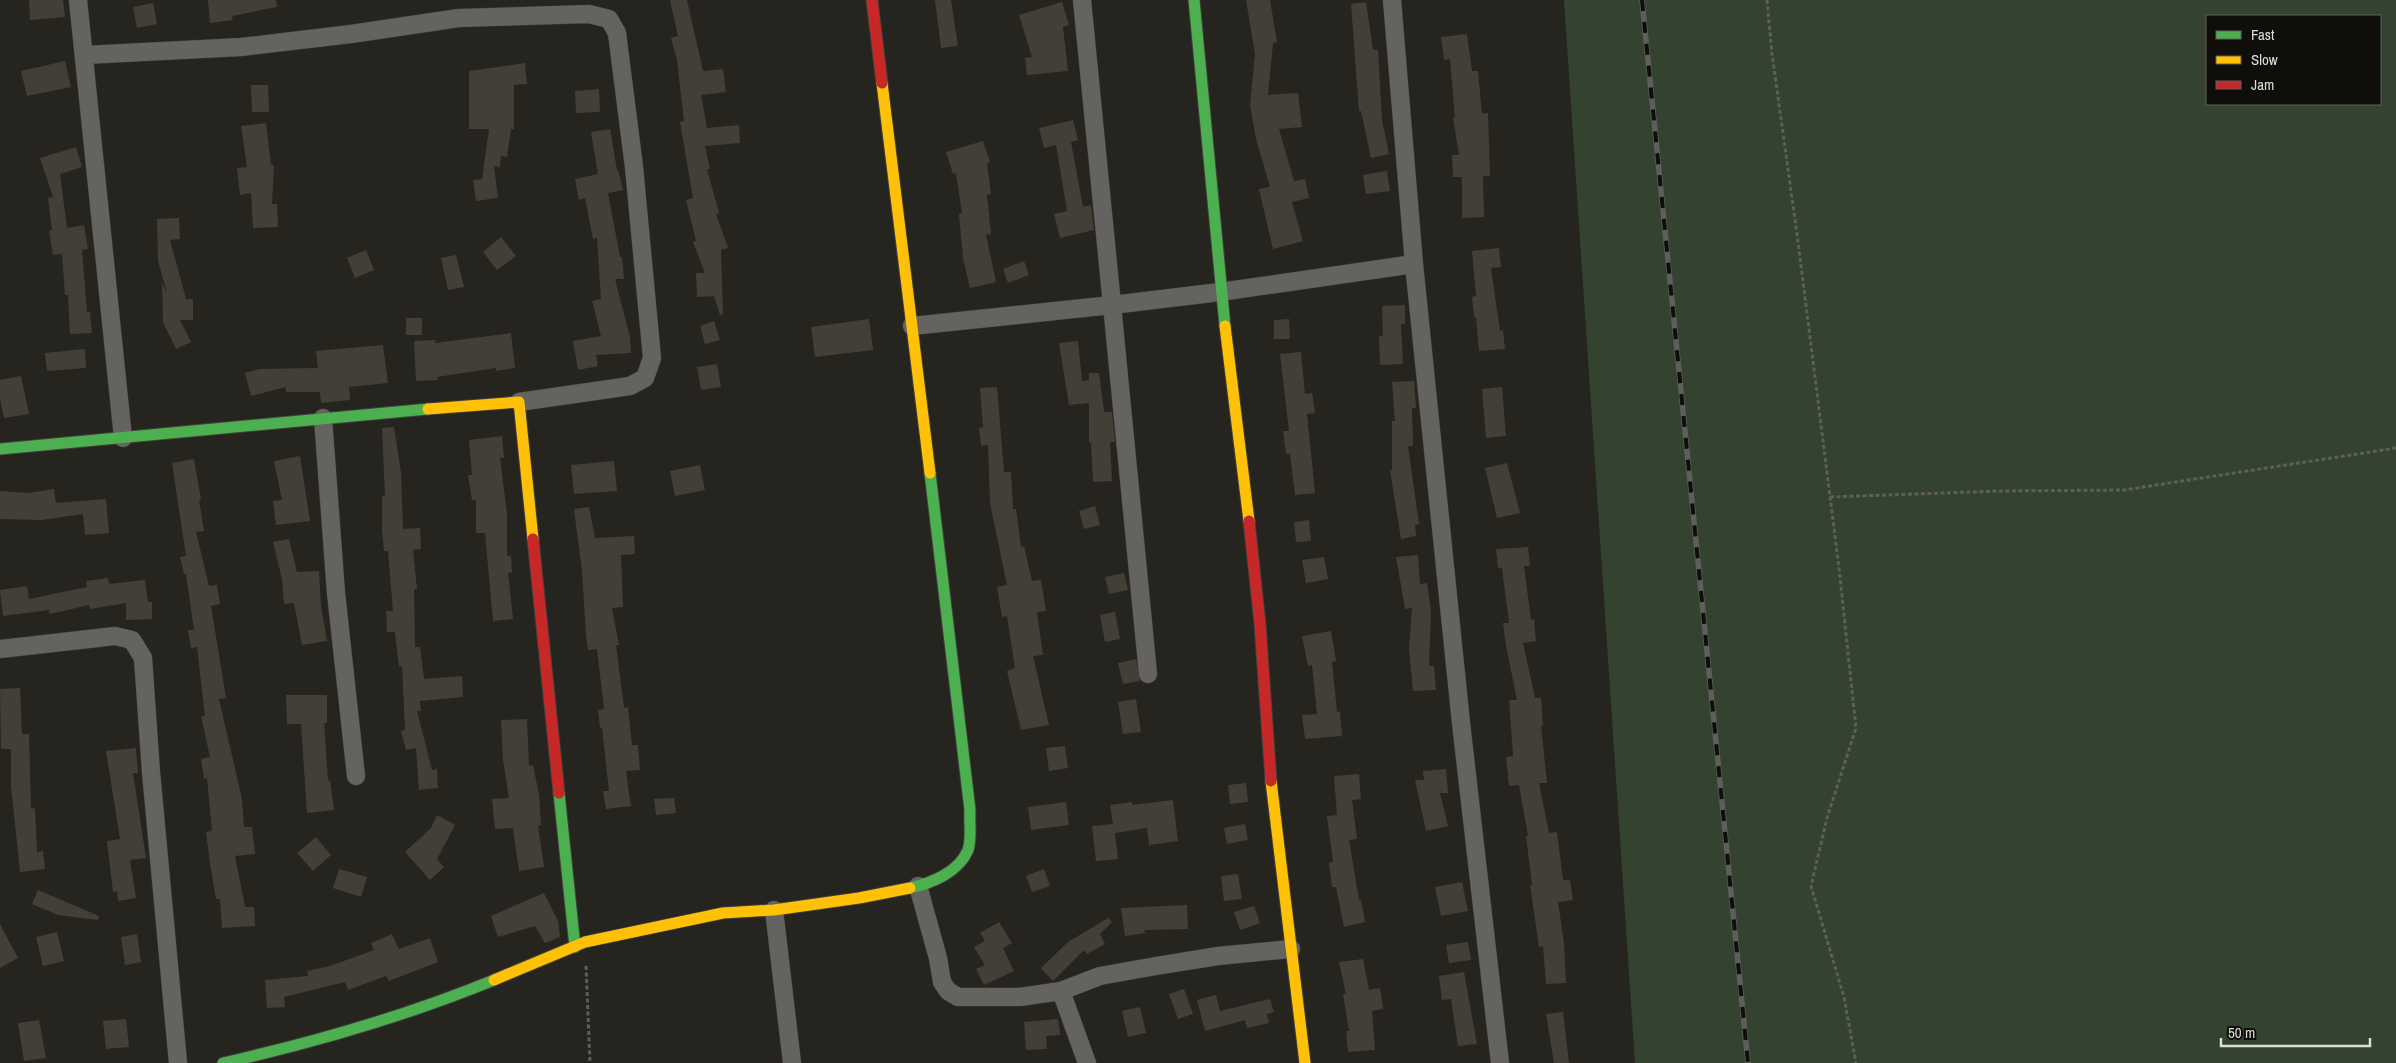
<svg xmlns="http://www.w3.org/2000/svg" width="2396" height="1063" viewBox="0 0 2396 1063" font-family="'Archivo Narrow',sans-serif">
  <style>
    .green { fill: #33432f; fill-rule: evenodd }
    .building { fill: #424036 }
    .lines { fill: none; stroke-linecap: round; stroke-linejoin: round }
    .street-casing { stroke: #403f3a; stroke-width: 19 }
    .fast-casing { stroke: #403f3a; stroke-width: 13 }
    .slow-casing { stroke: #403f3a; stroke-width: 13 }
    .jam-casing { stroke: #403f3a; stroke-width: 13 }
    .path { stroke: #5e5e5a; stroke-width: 3; stroke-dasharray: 4 2.5; stroke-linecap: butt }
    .street { stroke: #64635f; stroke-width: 18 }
    .fast { stroke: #4caf50; stroke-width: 11 }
    .slow { stroke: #ffc107; stroke-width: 11 }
    .jam { stroke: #c62828; stroke-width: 11 }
    .rail-casing { stroke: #5e5e5a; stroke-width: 5.5 }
    .rail { stroke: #0f0e0b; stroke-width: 4; stroke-dasharray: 11; stroke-linecap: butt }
  </style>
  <rect width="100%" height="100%" fill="#25241f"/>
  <path class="green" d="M1564 0H2396V1063H1635ZM2207 16H2380V104H2207Z"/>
  <path class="building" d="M29 0H63L65 17 30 20Z
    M208 0H276L277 7 232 16 233 20 210 23Z
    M670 0H687L703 71 723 69 726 92 701 95 707 128 739 125 740 143 705 146 710 169H707L719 213 716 214 728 248 721 250 723 314 720 315 714 296 697 297 696 273H705L693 242 696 241 686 200 693 198 680 122 684 121 677 60 671 38 678 36Z
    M935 0H951L958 46 941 48Z
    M1246 0H1270L1277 42 1273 43 1268 95 1298 93 1302 127 1279 129 1294 181 1305 179 1309 198 1292 202 1303 241 1273 249 1259 189 1270 187 1256 139 1250 105 1255 54Z
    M1062 2 1069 25 1063 27 1068 71 1027 75 1025 58 1032 57 1019 15Z
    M1366 2 1373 50H1378L1382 120 1389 154 1371 158 1361 111H1359L1351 4Z
    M153 3 157 24 137 28 133 7Z
    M1467 34 1472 71H1478L1482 114 1488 113 1490 176H1483L1484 217 1462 218V177H1453L1452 155H1459L1453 118H1455L1450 59 1444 60 1441 37Z
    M65 61 71 87 27 96 21 71Z
    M525 63 527 84 514 85V129H511L507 157 501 156 500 167 494 166 498 198 476 201 473 180 482 179 489 129H469V71Z
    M251 85H268L269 112H252Z
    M599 89 600 112 576 113 575 91Z
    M1073 120 1078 140 1071 142 1083 207 1091 205 1094 230 1060 238 1054 214 1067 211 1056 145 1044 148 1039 128Z
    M266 123 271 165H274L272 204H277L278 227 253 228 251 193 240 195 237 168 247 167 241 126Z
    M610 129 617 170H618L623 190 608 193 620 257H622L624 279H615L630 337 631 353 596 355 598 366 578 370 573 341 601 336 592 301 601 299 597 238 593 239 585 198 579 200 575 179 598 174 591 132Z
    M983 141 990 162 987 163 991 194 987 195 991 234 986 235 996 282 970 288 963 258 959 214 962 213 956 173 953 174 946 152Z
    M76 147 82 167 60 174 67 228 84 225 88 249 82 250 87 312H90L92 333 70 334 68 295H65L62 254 53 255 49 231 52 230 48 198 53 197 40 158Z
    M1387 171 1390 191 1366 194 1363 175Z
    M179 218 180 239 170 240 186 299H193V320H180L191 342 176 349 163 322 162 283 167 293 158 261 157 219Z
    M501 237 516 256 497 270 483 252Z
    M1499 248 1501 267 1491 268 1500 331 1503 330 1505 349 1479 351 1476 317H1474L1472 297 1476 296 1472 251Z
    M366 250 374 270 355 278 347 258Z
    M456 255 464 287 448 290 441 258Z
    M1024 261 1029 275 1008 283 1003 269Z
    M1405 305V324H1401L1403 364 1380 365 1379 336H1383L1382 306Z
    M406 318H422V335H406Z
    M869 319 873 350 815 357 811 327Z
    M1289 319 1290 339H1274V320Z
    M714 321 720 340 705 344 700 326Z
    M511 333 515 368 496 371V368L437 377 438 380 416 381 414 341 435 340V343Z
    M1078 341 1082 381 1089 380V373H1099L1104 412H1112L1115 442H1110L1112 481 1093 482 1091 442H1089V403L1069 405 1059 343Z
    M383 345 388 383 349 387 350 400 321 403 320 392H286V387L251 396 245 373 259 369 318 368 316 351Z
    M85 349 86 368 47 371 45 353Z
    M1301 352 1305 394 1312 393 1315 413 1307 414 1315 493 1295 495 1290 454H1286L1283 431H1289L1280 354Z
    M717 364 721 387 701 390 697 367Z
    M21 376 29 414 4 418 0 399V380Z
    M1414 381 1416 408H1412L1413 446H1408L1419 524 1415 525 1416 536 1401 539 1390 470H1392V421H1395L1392 382Z
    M997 387 1004 472H1011L1013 509H1016L1021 547 1024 546 1032 581 1041 580 1046 611 1037 612 1043 655 1033 656 1049 725 1021 730 1007 671 1015 668 1007 616 1002 617 997 587 1007 585 990 503 988 445 981 446 979 428 983 427 980 388Z
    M1502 387 1506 436 1486 438 1482 389Z
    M394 427 401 473 403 529 420 528 421 549 413 550 417 589H414L415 647H420L424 679 462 676 463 697 420 701 421 711H417L432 770 437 769 438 788 419 790 416 748 406 750 401 731 405 730 402 666 399 667 395 632H387L386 611H393L388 551H384L382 530V496H385L382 428Z
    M502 436 504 458H500L507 514V556H511L512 572 508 573 513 619 493 621 485 533H476V500H472L468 475H472L469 440Z
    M300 456 310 521 276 525 273 501 282 500 274 461Z
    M194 459 201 500H199L204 531 196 532 209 586 217 585 220 604 211 606 226 698 219 699 242 799 244 827H252L255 854 235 856 245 907H254L255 926 222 928 220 899H216L210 863 206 832 212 831 207 778 204 779 201 759 210 757 201 716H205L197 647 191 648 188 630H194L186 574H184L180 557 186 556 172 463Z
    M614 461 617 491 574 494 571 465Z
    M1507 463 1520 513 1497 518 1485 468Z
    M700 465 705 490 675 496 670 471Z
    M54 489 56 503 106 499 109 533 85 535 83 514 42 520 0 519V491L28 493Z
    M1095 506 1100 525 1084 529 1079 511Z
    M589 507 595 538 634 536 635 554 621 555 623 607 612 608 619 645H616L624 708 628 707 632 745H638L640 770 626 771 631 806 606 809 603 791H609L602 728H600L598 710 604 709 597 649 588 650 586 635 582 571 574 509Z
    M1309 520 1311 541 1296 542 1294 522Z
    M289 539 297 572 319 571 321 606 327 641 302 645 294 603 284 604 282 579 273 542Z
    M1528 547 1530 566H1524L1531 620 1534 619 1536 641 1523 643 1535 698H1541L1543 726H1541L1547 783H1539L1549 833 1557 832 1563 880H1570L1573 900 1558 902 1564 943 1566 983 1546 984 1543 946 1539 947 1530 885H1532L1526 836H1528L1519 785 1509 786 1506 757 1513 756 1509 700H1517L1506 646 1503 623H1509L1502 568H1498L1496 549Z
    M1418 555 1420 584 1427 583 1431 612 1429 666H1434L1436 690 1413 691 1409 649 1412 608 1405 609 1396 557Z
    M1324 557 1328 579 1306 583 1302 560Z
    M1124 573 1128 590 1109 594 1105 577Z
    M108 578 109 584 145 580 148 602H152V619L126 620V603L90 609 89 605 50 614 49 610 3 616 0 590 27 586 29 599 87 587 86 581Z
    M1115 612 1120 639 1105 642 1100 615Z
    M1331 631 1336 661 1332 662 1337 712 1340 711 1342 736 1305 739 1302 715 1317 714 1312 665 1308 666 1302 636Z
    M1136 659 1140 681 1123 684 1118 663Z
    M20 688 22 734H29L31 809 35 808 37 852 43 851 45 869 20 872 11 786V749H1L0 689Z
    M286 695H327V723H324L328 781 330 780 334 810 307 813 301 724H287Z
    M1136 699 1141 732 1123 734 1118 702Z
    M527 719 529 766 533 765 539 795 541 825 538 826 544 867 519 871 513 828 495 829 492 799 509 798 503 760 501 720Z
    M1065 746 1068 768 1049 771 1046 748Z
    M136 748 138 773H133L146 858 130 860 136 898 118 901 117 891 113 892 107 841 120 839 106 751Z
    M1446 769 1448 793H1440L1448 826 1426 831 1415 780H1424L1423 771Z
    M1359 774 1361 799 1352 800 1357 839 1349 840 1359 900H1361L1365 922 1344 927 1336 887H1332L1329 863 1333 862 1327 816 1337 815 1334 776Z
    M1246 783 1248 802 1230 804 1228 785Z
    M674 798 676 813 656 815 654 799Z
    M1173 800 1178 841 1149 845 1147 828 1115 833 1118 859 1096 861 1092 826 1113 824 1110 805 1132 802V805Z
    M1066 802 1069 825 1031 830 1028 807Z
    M437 815 455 825 437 859 444 867 430 880 405 852 431 828Z
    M1245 824 1248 840 1227 844 1224 828Z
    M316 837 331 855 313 871 297 853Z
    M339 869 367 877 361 897 333 888Z
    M1044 869 1050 886 1032 892 1026 876Z
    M1238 874 1242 899 1224 901 1221 876Z
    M1462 882 1468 911 1441 916 1435 887Z
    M38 890 99 916 98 920 58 915 32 904Z
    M544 893 558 921 560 937 545 943 535 926 498 937 491 916Z
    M1187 905 1188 929 1144 930 1145 933 1125 936 1121 908Z
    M1254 906 1260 923 1240 930 1234 912Z
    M1108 918 1112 922 1100 934 1105 944 1087 954 1084 950 1053 981 1041 968 1068 942Z
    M999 922 1012 943 1003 948 1014 971 984 985 976 969 985 965 974 947 985 941 980 933Z
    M0 924 18 958 0 968Z
    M57 932 64 961 43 966 36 937Z
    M137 934 141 962 125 965 121 937Z
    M392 934 399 949 430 938 438 962 389 981 386 976 348 990 345 982 284 997 285 1007 267 1008 265 980 308 976 307 971 330 966 374 950 371 943Z
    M1468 942 1471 960 1449 963 1446 945Z
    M1363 959 1369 990 1380 988 1383 1009 1372 1011 1375 1050 1348 1052 1346 1031H1349L1343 994H1346L1339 962Z
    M1464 972 1477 1044 1458 1046 1451 999 1442 1000 1439 976Z
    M1184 989 1193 1014 1178 1019 1169 994Z
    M1216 995 1220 1011 1270 999 1274 1012 1267 1014 1269 1023 1247 1028 1245 1020 1205 1031 1197 1000Z
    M1140 1007 1146 1033 1128 1037 1122 1011Z
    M1563 1012 1569 1063H1554L1546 1014Z
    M126 1019 129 1047 106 1049 103 1021Z
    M1058 1019 1060 1035 1046 1036 1047 1049 1026 1050 1024 1022Z
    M39 1020 46 1058 24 1061 18 1023Z"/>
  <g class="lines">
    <defs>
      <path id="street" d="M78 0 123 438
        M1392 0 1414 264 1461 723 1500 1063
        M85 55 241 47 351 34 459 18 589 14 609 19 617 33 634 167 652 358 645 378 630 386 519 402
        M912 326 1112 305 1082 0
        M323 418 336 593 356 776
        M0 649 115 636 132 640 143 658 151 772 178 1063
        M1148 674 1112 305 1220 292 1414 264
        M918 886 938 958 942 982 948 991 958 997H1020L1061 991 1100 976 1156 966 1218 956 1291 949
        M774 910 792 1063
        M1061 991 1087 1063"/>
      <path id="fast" d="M1194 0 1225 326
        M0 449 428 409
        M559 793 575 947
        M910 888C932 883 959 872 968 850 972 839 969 822 970 810L930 473
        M223 1063C316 1042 406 1016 494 980"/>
      <path id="slow" d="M882 83 930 473
        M1225 326 1249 521
        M428 409 519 402 533 539
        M1271 781 1305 1063
        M494 980 585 942 723 913 774 910 859 898 910 888"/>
      <path id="jam" d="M872 0 882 83
        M1249 521 1260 624 1271 781
        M533 539 559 793"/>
    </defs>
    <use href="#street" class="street-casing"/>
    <use href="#fast" class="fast-casing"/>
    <use href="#slow" class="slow-casing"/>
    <use href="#jam" class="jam-casing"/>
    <path class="path" d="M1767 0 1772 54 1797 234 1839 568 1856 728 1827 818 1811 886 1844 997 1856 1063
      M1830 497 1998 491 2124 490 2396 448
      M586 966 590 1063"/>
    <use href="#street" class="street"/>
    <use href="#fast" class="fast"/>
    <use href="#slow" class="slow"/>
    <use href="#jam" class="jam"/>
    <defs>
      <path id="rail" d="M1642 0 1748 1063"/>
    </defs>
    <use href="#rail" class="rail-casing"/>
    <use href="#rail" class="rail"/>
  </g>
  <rect x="2206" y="15" width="175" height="90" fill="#0f0e0b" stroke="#62615d"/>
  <rect x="2216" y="31" width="25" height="8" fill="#4caf50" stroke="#62615d"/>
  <text x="2251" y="40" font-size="15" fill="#deddd8">Fast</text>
  <rect x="2216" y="56" width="25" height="8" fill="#ffc107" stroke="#62615d"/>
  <text x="2251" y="65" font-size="15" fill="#deddd8">Slow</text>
  <rect x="2216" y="81" width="25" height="8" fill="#c62828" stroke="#62615d"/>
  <text x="2251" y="90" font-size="15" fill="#deddd8">Jam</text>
  <path d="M2221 1038v8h149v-8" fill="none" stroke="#deddd8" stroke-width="2.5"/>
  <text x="2228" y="1038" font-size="15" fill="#deddd8" stroke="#0f0e0b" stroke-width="4" paint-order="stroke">50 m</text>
</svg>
